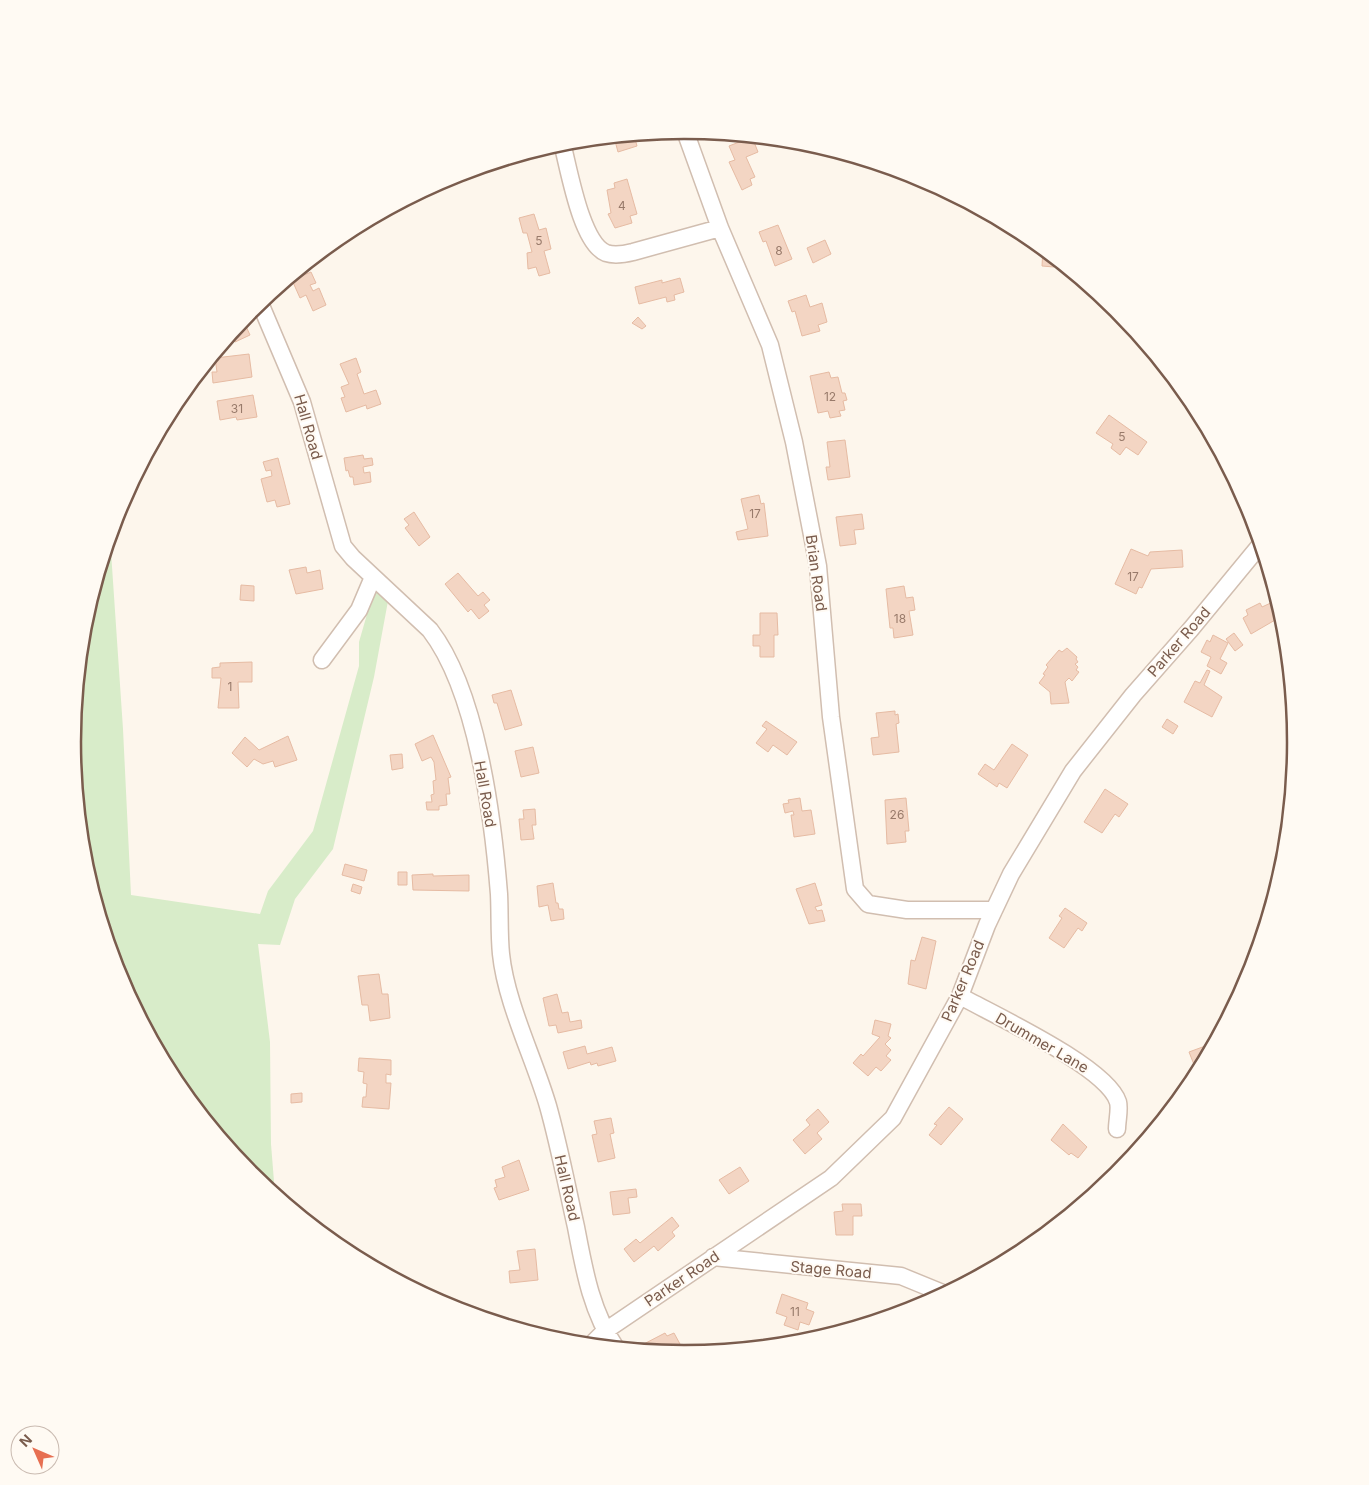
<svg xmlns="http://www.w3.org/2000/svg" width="1369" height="1485" viewBox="0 0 1369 1485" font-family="Inter,sans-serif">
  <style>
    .green { fill: #d8ecc9 }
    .building { fill: #f3d5c3; stroke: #e6bba3 }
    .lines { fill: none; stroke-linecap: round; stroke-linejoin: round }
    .street-casing { stroke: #d1beb0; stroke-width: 19 }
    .street { stroke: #fff; stroke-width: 16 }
    .labels { text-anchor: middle; stroke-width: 4; stroke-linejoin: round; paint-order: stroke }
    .number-label { font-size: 12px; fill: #987a6a }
    .street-label { font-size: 15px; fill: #7a5c4d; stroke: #fffaf3 }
    .rim { fill: none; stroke: #7a5c4d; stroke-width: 2.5 }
  </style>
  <rect width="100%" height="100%" fill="#fdf6ec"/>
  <path class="green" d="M110 537 123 729 131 895 260 914 268 891 313 831 359 666V642L374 590 388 601 374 677 333 849 295 899 280 945 258 944 270 1042 271 1144 275 1194 252 1175 175 1082 119 976 84 862 73 742 84 623Z"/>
  <path class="building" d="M634 135 637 146 618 152 614 137Z
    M752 137 758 152 746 157 755 177 750 179 752 185 742 190 729 162 735 160 729 146Z
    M522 155 524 160 504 165 503 161Z
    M627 179 637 214 630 216 632 223 615 228 608 214 611 213 607 190 615 188 614 183Z
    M534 214 539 230 546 228 551 249 544 251 550 273 539 276 536 267 528 269 527 253 532 252 527 233H523L519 218Z
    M778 225 792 259 775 266 766 241 763 242 759 232Z
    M825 240 831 254 813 263 807 248Z
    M1043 249 1054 258V267L1042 266Z
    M311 272 316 283 310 285 313 291 319 288 326 305 313 311 306 295 300 298 292 280Z
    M680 278 684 292 674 295 675 300 667 302 666 297 639 304 635 287 662 280V283Z
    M806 295 810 307 822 303 827 322 818 325 820 331 802 336 795 311 792 312 788 301Z
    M638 317 646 326 642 329 632 323Z
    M244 322 250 335 235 342 231 335Z
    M249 354 252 377 213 383 212 372H217L215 358Z
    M356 358 361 372 357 374 364 394 376 390 381 404 367 409 366 405 346 412 341 398 345 397 341 387 349 384 340 364Z
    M829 372 831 378 838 377 842 393H845L847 400 843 401 845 410 839 411 841 416 830 418 828 411 818 413 810 376Z
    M253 395 257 417 237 420 236 417 220 420 217 401Z
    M1109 415 1147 442 1138 455 1126 447 1120 455 1111 448 1113 444 1096 433Z
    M845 440 850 477 828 480 826 467H830L827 442Z
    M363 455 364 459 372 458 373 465 363 467 364 473 370 472 371 482 354 485 353 477H350L348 470 346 471 344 458Z
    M278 458 290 504 277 507 275 500 267 502 261 479 272 476 271 470 266 471 263 462Z
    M759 495 761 504 764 503 768 536 738 540 736 532 748 529 741 499Z
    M414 512 430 537 419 546 405 528 409 525 404 519Z
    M862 514 864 529 854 530 856 544 840 546 836 517Z
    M1131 549 1148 556 1150 552 1182 550 1183 567 1151 569 1142 588 1139 587 1136 594 1115 584Z
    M306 567 307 573 320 570 323 589 296 594 289 570Z
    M458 573 478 596 483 592 490 600 484 605 489 611 479 619 471 609 468 612 445 584Z
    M241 585 254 586V601L240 600Z
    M904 586 906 598 913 597 915 610 909 611 913 635 894 638 893 628H890L886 589Z
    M1275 601 1282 616 1251 634 1243 618 1248 615 1246 610 1260 603 1262 607Z
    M760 613H777L778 635H774V657H760V646H753V635H760Z
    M1234 633 1243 645 1235 651 1226 639Z
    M1213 635 1228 643 1220 659 1227 663 1221 674 1207 666 1211 657 1201 652 1207 640 1210 642Z
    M1067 648 1077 657 1076 659 1078 662 1075 664 1078 667 1076 670 1079 672 1072 681 1069 678 1065 682 1069 703 1051 704 1050 692 1039 683 1045 675 1043 674 1048 667 1046 665 1059 650 1062 652Z
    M252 662V682H238L239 708H218L221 678H212V668L220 667V663Z
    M1207 670 1210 671 1204 685 1222 697 1212 717 1184 702 1195 681 1200 683Z
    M511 690 522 725 505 730 497 703H494L492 695Z
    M895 711V715L898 714 899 723 896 724 899 752 873 755 871 738 879 737 876 713Z
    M1167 719 1178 726 1173 734 1162 727Z
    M766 721 797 742 787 755 773 745 768 752 756 743 767 729 762 726Z
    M433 735 451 777 448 778 450 794H446L447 805 439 806V810H427L426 802H432L431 795 434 794 433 781 436 780 434 762 431 757 422 761 415 744Z
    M288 736 297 760 275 767 273 761 263 764 254 759 247 767 232 753 245 737 259 750Z
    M1012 744 1028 755 1007 788 999 783 997 787 978 774 985 764 994 770Z
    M533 747 539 773 521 777 515 751Z
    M402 754 403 768 392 770 390 755Z
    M1105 789 1128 804 1119 817 1115 814 1102 833 1084 822Z
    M800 798 802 811 811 810 815 834 794 837 791 815H794L793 811 785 813 783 804 789 803 788 800Z
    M906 798 909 831H905L906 842 887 844 885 800Z
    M535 809 536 825H532L534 839 521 840 519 819H524L523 810Z
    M345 864 367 870 364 881 342 875Z
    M398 872H407V885H398Z
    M433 874V876L469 875V891L413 890 412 875Z
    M553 883 556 903H558L559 909H563L564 919 551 921 548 905 539 907 537 886Z
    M815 883 822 905 815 907 817 911 822 910 825 921 809 924 796 889Z
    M353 884 362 887 360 894 351 891Z
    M1065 908 1087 923 1082 931 1078 928 1064 948 1049 938 1062 918 1059 916Z
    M922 937 936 941 926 989 908 984 911 960 915 961Z
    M379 974 382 994H388L390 1018 370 1021 368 1005H362L358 976Z
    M557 994 562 1013 568 1012 570 1022 581 1020 582 1028 558 1033 556 1025 549 1026 543 998Z
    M875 1020 891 1024 888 1036 891 1038 885 1044 891 1050 886 1056 891 1060 881 1071 876 1067 868 1076 853 1063 861 1054 863 1056 880 1037 872 1034Z
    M1208 1045 1210 1051 1197 1072 1189 1052Z
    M585 1046 587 1054 612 1047 616 1061 598 1066 597 1063 591 1065 590 1062 568 1069 563 1052Z
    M359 1058 391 1060V1075L386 1074V1083H391L389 1109 362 1107 363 1097H366L367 1084 363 1083 364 1072 358 1071Z
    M302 1093V1102L291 1103V1094Z
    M949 1107 963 1119 941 1145 929 1135 937 1125 934 1124Z
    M818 1109 829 1122 817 1133 822 1139 805 1154 793 1140 810 1125 806 1120Z
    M611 1118 614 1133 610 1134 615 1158 598 1162 592 1135 597 1134 594 1121Z
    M1063 1124 1087 1147 1078 1158 1071 1153 1069 1155 1051 1140Z
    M519 1160 529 1190 499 1200 494 1188 497 1187 495 1180 505 1177 502 1167Z
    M740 1167 749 1181 729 1194 719 1180Z
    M636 1189 637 1197 628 1198 630 1213 613 1215 610 1192Z
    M842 1204H861L862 1216H853V1235H836L834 1212 843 1211Z
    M672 1217 679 1226 672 1232 675 1236 658 1251 654 1246 634 1262 624 1249 636 1239 640 1243Z
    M535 1249 538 1280 510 1283 509 1271 520 1270 517 1251Z
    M782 1294 808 1303 806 1309 814 1312 809 1325 800 1322 798 1330 784 1325 787 1317 776 1313Z
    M665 1333 667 1336 674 1333 680 1344 665 1353 643 1350 640 1346Z"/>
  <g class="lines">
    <defs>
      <path id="street" d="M685 131 720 228 770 345 794 442 818 566 831 717 855 889 868 904 907 910H994
        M562 143C569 169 581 243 606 253 615 256 625 254 633 252L720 228
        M260 303 302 402 343 546 353 558 430 630C477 691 493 818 499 894 500 914 499 934 501 954 506 1003 534 1058 548 1106 559 1145 567 1187 576 1227 584 1269 591 1311 616 1348
        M322 660 359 610 373 577
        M960 996C994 1015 1107 1067 1118 1102 1120 1109 1117 1121 1117 1129
        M713 1257 901 1276 945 1294
        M591 1345 605 1331 831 1178 893 1118 960 996 987 925 1011 874 1073 771 1133 695 1191 629 1261 544"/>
    </defs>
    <use href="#street" class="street-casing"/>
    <use href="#street" class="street"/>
  </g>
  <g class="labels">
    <g class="number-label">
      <text x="622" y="210">4</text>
      <text x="539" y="245">5</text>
      <text x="779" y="255">8</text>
      <text x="830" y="401">12</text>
      <text x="237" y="413">31</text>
      <text x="1122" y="441">5</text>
      <text x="755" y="518">17</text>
      <text x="1133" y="581">17</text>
      <text x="900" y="623">18</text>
      <text x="230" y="691">1</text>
      <text x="897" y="819">26</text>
      <text x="795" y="1316">11</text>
    </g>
    <g class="street-label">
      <text transform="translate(308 427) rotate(74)" y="5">Hall Road</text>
      <text transform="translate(816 573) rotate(82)" y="5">Brian Road</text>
      <text transform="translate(1179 642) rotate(-49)" y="5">Parker Road</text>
      <text transform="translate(485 794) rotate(80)" y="5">Hall Road</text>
      <text transform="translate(963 981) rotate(-67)" y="5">Parker Road</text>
      <text transform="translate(1042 1043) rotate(30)" y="5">Drummer Lane</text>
      <text transform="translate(567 1188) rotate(77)" y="5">Hall Road</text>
      <text transform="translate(831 1270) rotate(5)" y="5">Stage Road</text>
      <text transform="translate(682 1279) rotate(-34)" y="5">Parker Road</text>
    </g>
  </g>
  <path d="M0 0H1369V1485H0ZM81 742a603 603 0 1 1 1206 0a603 603 0 1 1-1206 0Z" fill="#fffaf3" fill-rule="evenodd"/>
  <path class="rim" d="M81 742a603 603 0 1 1 1206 0a603 603 0 1 1-1206 0Z"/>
  <g transform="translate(35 1450) rotate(315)"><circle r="24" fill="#fffaf3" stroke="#cabbb1"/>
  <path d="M0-4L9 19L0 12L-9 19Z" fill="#e76f51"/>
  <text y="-8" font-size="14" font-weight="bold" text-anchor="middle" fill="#7a5c4d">N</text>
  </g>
</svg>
